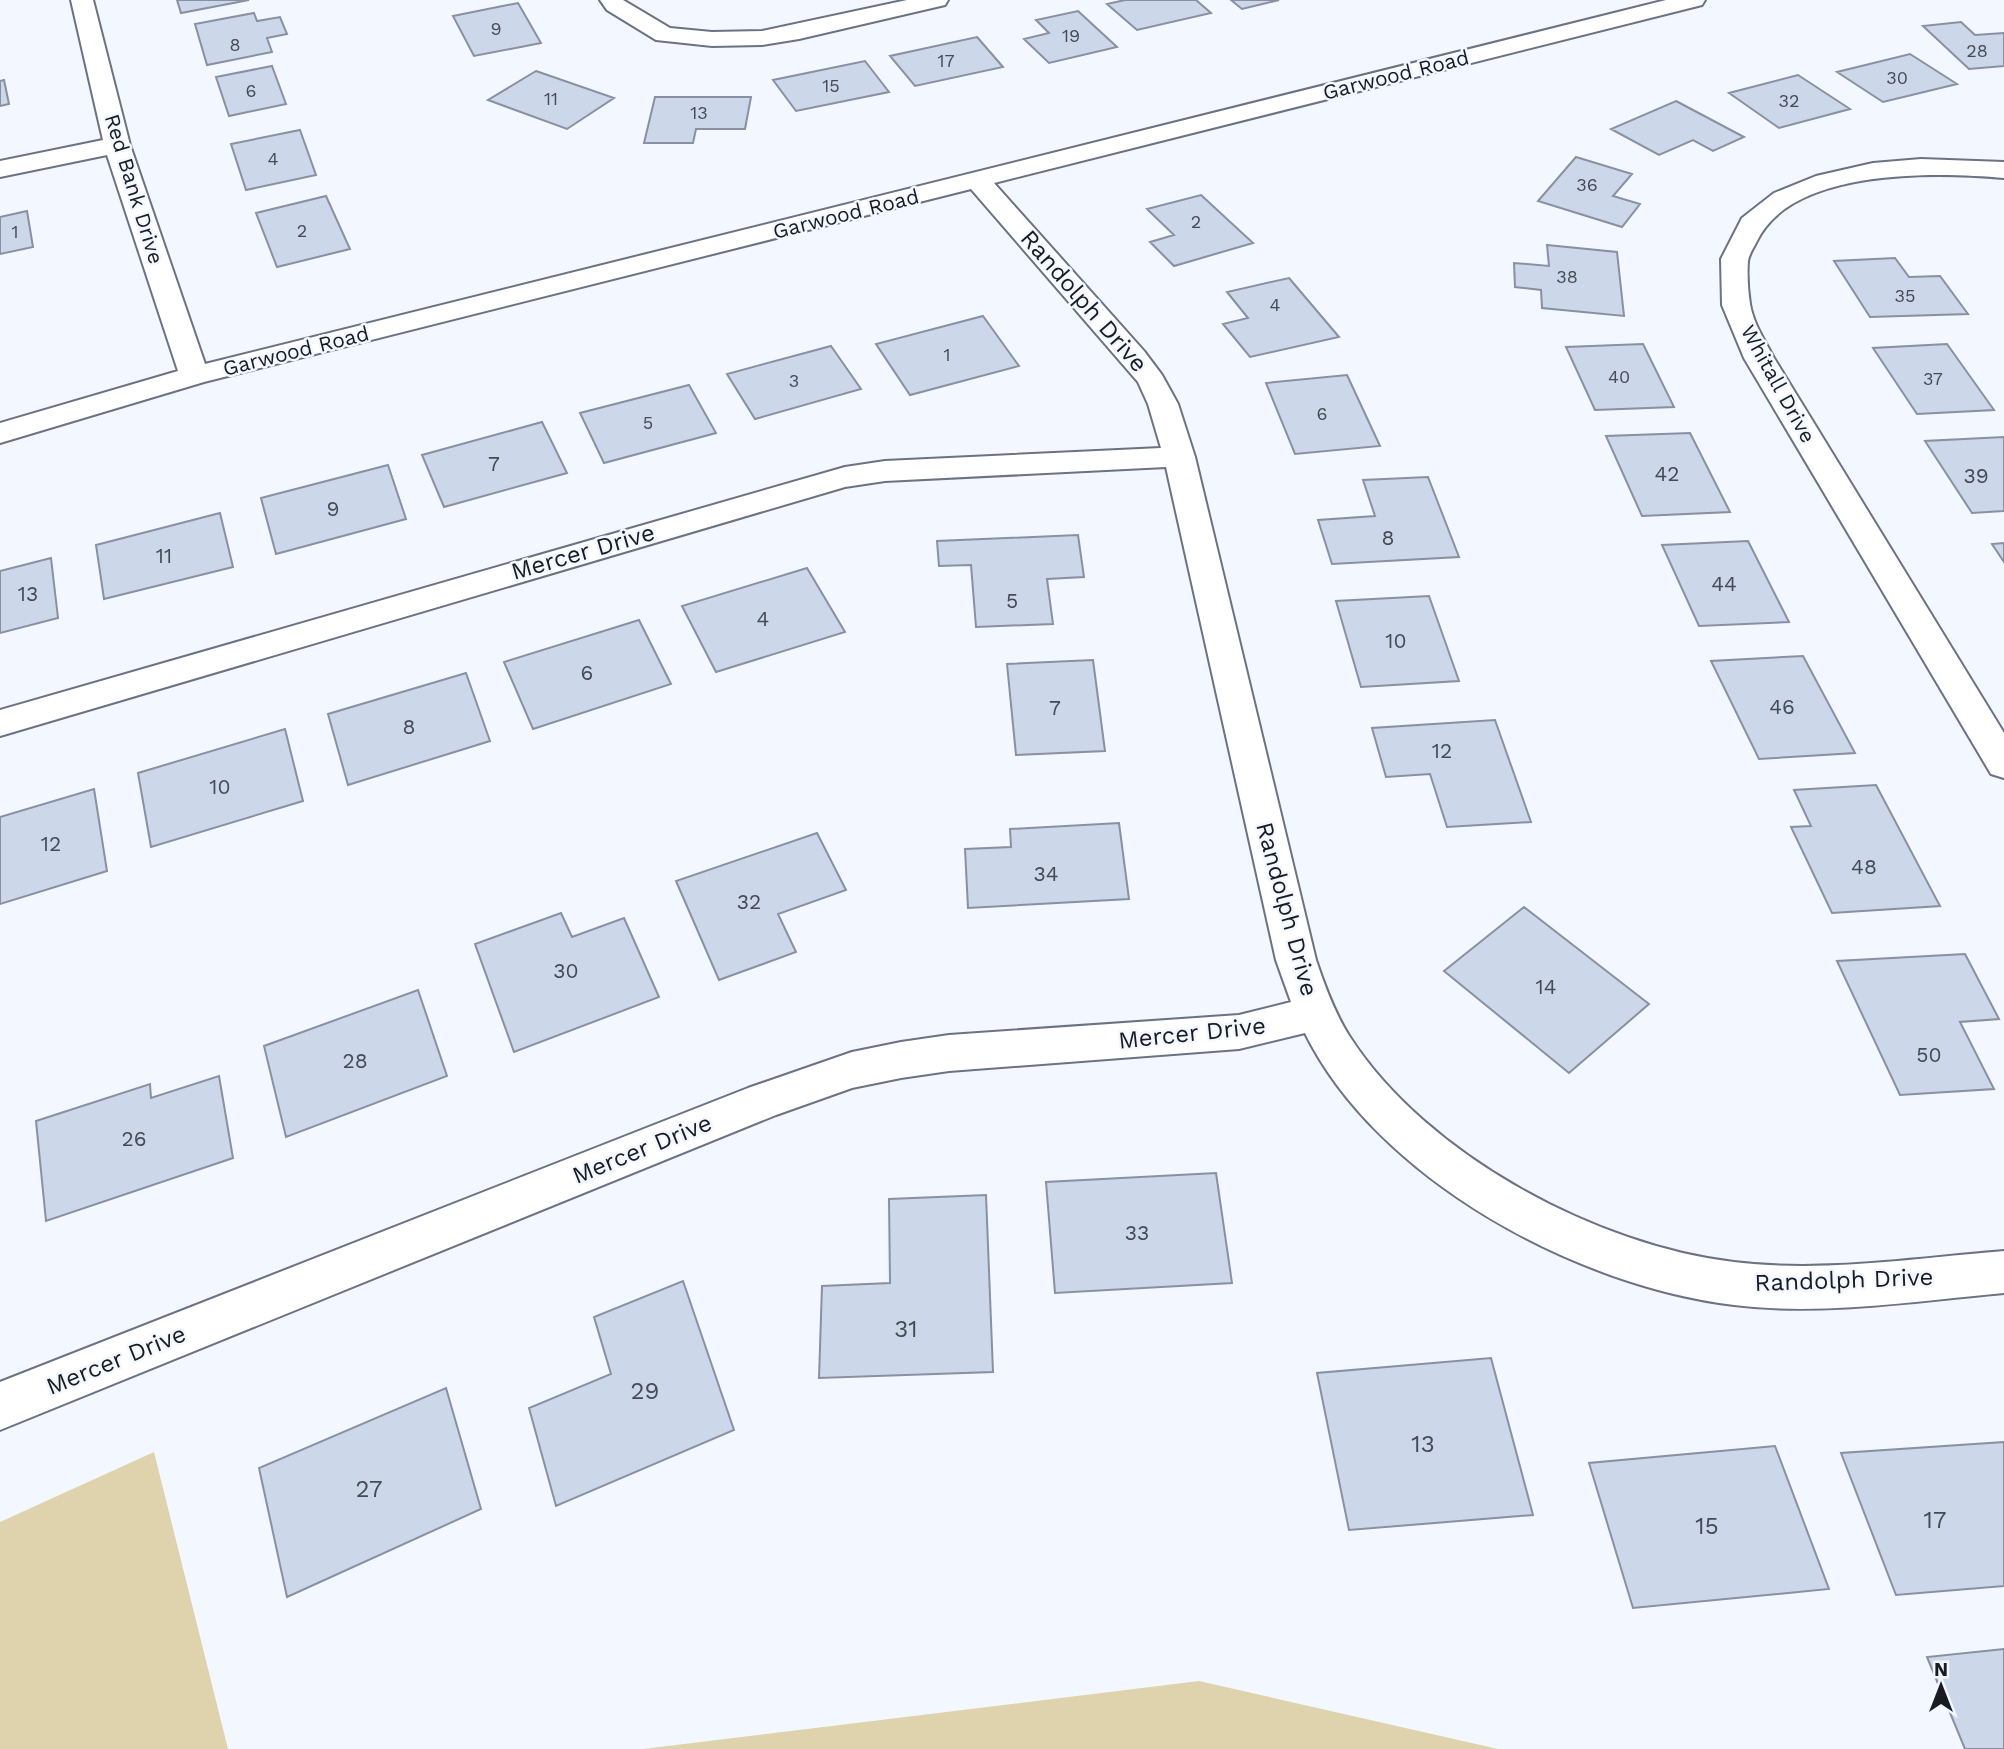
<svg xmlns="http://www.w3.org/2000/svg" width="2004" height="1749" viewBox="0 0 2004 1749" font-family="'Work Sans',sans-serif">
  <style>
    .green { fill: #dfd3ad }
    .building { fill: #cdd7ea; stroke: #8890a2; stroke-width: 2 }
    .lines { fill: none; stroke-linecap: round; stroke-linejoin: round }
    .minor-casing { stroke: #6a7283; stroke-width: 4 }
    .minor { fill: #fff; fill-rule: evenodd }
    .labels { text-anchor: middle; stroke-width: 5; stroke-linejoin: round; paint-order: stroke }
    .far-number-label { font-size: 18px; fill: #454b54 }
    .far-street-label { font-size: 21px; fill: #181c22; stroke: #f3f7ff }
    .number-label { font-size: 21px; fill: #454b54 }
    .street-label { font-size: 24px; fill: #181c22; stroke: #f3f7ff }
    .near-number-label { font-size: 24px; fill: #454b54 }
  </style>
  <rect width="100%" height="100%" fill="#f3f7ff"/>
  <path class="green" d="M154 1452 228 1749H0V1522Z
    M1199 1681 1498 1749H643Z"/>
  <path class="building" d="M177 0H249L181 13Z
    M1125 0H1196L1211 13 1137 30 1107 4Z
    M1231 0H1279L1242 9Z
    M518 3 541 43 474 56 453 16Z
    M1078 11 1117 47 1049 63 1024 39 1049 33 1036 20Z
    M254 13 257 21 280 17 287 34 267 38 272 52 207 65 195 24Z
    M1961 22 1975 35 2004 33V66L1969 69 1923 26Z
    M977 37 1003 67 915 86 890 56Z
    M1910 54 1957 84 1883 102 1837 72Z
    M865 61 889 92 796 111 773 80Z
    M272 66 286 104 229 116 216 77Z
    M536 71 614 98 567 129 488 100Z
    M1798 75 1850 109 1779 128 1729 93Z
    M4 80 9 104 0 106V81Z
    M655 97H751L745 129H696L693 143H644Z
    M1676 101 1744 137 1713 151 1693 140 1659 155 1611 129Z
    M300 130 316 175 246 190 231 144Z
    M1576 157 1632 174 1613 196 1640 204 1622 227 1538 201Z
    M1201 195 1253 243 1174 266 1150 242 1174 235 1147 209Z
    M326 196 350 249 277 267 256 213Z
    M27 211 33 247 0 254V217Z
    M1547 245 1617 252 1624 316 1542 308 1541 290 1515 287 1514 263 1549 266Z
    M1895 258 1909 277 1940 276 1968 314 1870 317 1834 261Z
    M1289 278 1339 337 1250 357 1223 324 1248 318 1227 292Z
    M983 316 1019 366 910 395 876 344Z
    M1643 344 1674 407 1595 410 1566 347Z
    M1947 344 1994 410 1917 414 1873 348Z
    M831 346 861 389 755 419 727 374Z
    M1347 375 1380 446 1295 454 1266 383Z
    M689 385 716 433 604 463 580 413Z
    M542 422 567 473 444 507 422 455Z
    M1690 433 1730 512 1642 516 1606 436Z
    M2004 437V511L1972 513 1925 441Z
    M388 465 406 519 276 554 261 498Z
    M1428 477 1459 557 1332 564 1318 520 1375 516 1363 480Z
    M220 513 233 567 104 599 96 545Z
    M1078 535 1084 577 1047 579 1053 624 976 627 971 565 939 566 937 541Z
    M1748 541 1789 622 1699 626 1662 545Z
    M2004 543V562L1992 544Z
    M51 558 58 618 0 633V571Z
    M807 568 845 632 716 672 682 606Z
    M1429 596 1459 681 1361 687 1336 601Z
    M639 620 671 684 533 729 504 662Z
    M1803 656 1855 753 1759 759 1711 661Z
    M1093 660 1105 751 1016 755 1007 664Z
    M466 673 490 741 348 785 328 714Z
    M1495 720 1531 822 1447 827 1430 774 1386 777 1372 728Z
    M285 729 303 801 151 847 138 773Z
    M1876 785 1940 906 1832 913 1791 827 1811 826 1794 790Z
    M94 789 107 871 0 904V817Z
    M1119 823 1129 899 968 908 965 849 1011 847 1010 829Z
    M817 833 846 890 778 914 796 952 719 980 676 881Z
    M1524 907 1649 1004 1569 1073 1444 971Z
    M561 913 572 937 624 918 659 997 514 1052 475 944Z
    M1965 954 1999 1019 1960 1022 1994 1089 1900 1095 1837 961Z
    M418 990 447 1076 286 1137 264 1046Z
    M219 1076 233 1158 46 1221 36 1121 150 1084 151 1098Z
    M1216 1173 1232 1283 1055 1293 1046 1182Z
    M986 1195 993 1372 819 1378 822 1286 890 1283 889 1199Z
    M683 1281 734 1430 556 1506 529 1408 611 1374 594 1317Z
    M1491 1358 1533 1515 1349 1530 1317 1373Z
    M446 1388 481 1509 287 1597 259 1468Z
    M2004 1442V1586L1896 1595 1841 1453Z
    M1775 1446 1829 1589 1633 1608 1589 1463Z
    M2004 1649V1749H1965L1927 1657Z"/>
  <g class="lines">
    <defs>
      <path id="minor" d="M71 0H93L130 145 205 364 1666 0H1705L1702 5 994 183 1144 351 1162 375 1178 404 1195 457 1316 960C1325 987 1335 1014 1350 1037 1426 1155 1597 1246 1734 1262 1823 1273 1915 1258 2004 1251V1293C1915 1301 1823 1316 1734 1305 1576 1286 1377 1179 1305 1033L1239 1049 949 1071 901 1078 852 1088 776 1115 0 1430V1382L748 1088 852 1052 901 1042 949 1035 1239 1015 1291 1002 1276 960 1166 467 885 481 845 487 0 736V710L845 467 885 461 1161 448 1148 404 1138 382 971 189 204 382 0 443V423L178 371 107 155 0 177V161L103 140Z
        M600 0H623L670 28 712 32 762 31 907 0H948L945 5 799 39 762 45 712 46 656 40 607 10Z
        M1921 159 2004 162V178C1935 172 1792 168 1757 241 1754 247 1749 254 1748 261 1747 274 1748 291 1750 304 1753 323 1765 341 1774 358L2004 733V778L1991 774 1744 358 1722 305 1721 259 1742 218 1774 193 1816 176 1873 163Z"/>
    </defs>
    <use href="#minor" class="minor-casing"/>
    <use href="#minor" class="minor"/>
  </g>
  <g class="labels">
    <g class="far-number-label">
      <text x="496" y="35">9</text>
      <text x="1071" y="42">19</text>
      <text x="235" y="51">8</text>
      <text x="1977" y="57">28</text>
      <text x="946" y="67">17</text>
      <text x="1897" y="84">30</text>
      <text x="831" y="92">15</text>
      <text x="251" y="97">6</text>
      <text x="551" y="105">11</text>
      <text x="1789" y="107">32</text>
      <text x="699" y="119">13</text>
      <text x="273" y="165">4</text>
      <text x="1587" y="191">36</text>
      <text x="1196" y="228">2</text>
      <text x="302" y="237">2</text>
      <text x="15" y="238">1</text>
      <text x="1567" y="283">38</text>
      <text x="1905" y="302">35</text>
      <text x="1275" y="311">4</text>
      <text x="947" y="361">1</text>
      <text x="1619" y="383">40</text>
      <text x="1933" y="385">37</text>
      <text x="794" y="387">3</text>
      <text x="1322" y="420">6</text>
      <text x="648" y="429">5</text>
    </g>
    <g class="far-street-label">
      <text transform="translate(1396 75) rotate(-14)" y="7">Garwood Road</text>
      <text transform="translate(134 189) rotate(73)" y="7">Red Bank Drive</text>
      <text transform="translate(846 214) rotate(-14)" y="7">Garwood Road</text>
      <text transform="translate(296 351) rotate(-14)" y="7">Garwood Road</text>
      <text transform="translate(1778 384) rotate(61)" y="7">Whitall Drive</text>
    </g>
    <g class="number-label">
      <text x="494" y="471">7</text>
      <text x="1667" y="481">42</text>
      <text x="1976" y="483">39</text>
      <text x="333" y="516">9</text>
      <text x="1388" y="545">8</text>
      <text x="164" y="563">11</text>
      <text x="1724" y="591">44</text>
      <text x="28" y="601">13</text>
      <text x="1012" y="608">5</text>
      <text x="763" y="626">4</text>
      <text x="1396" y="648">10</text>
      <text x="587" y="680">6</text>
      <text x="1782" y="714">46</text>
      <text x="1055" y="715">7</text>
      <text x="409" y="734">8</text>
      <text x="1442" y="758">12</text>
      <text x="220" y="794">10</text>
      <text x="51" y="851">12</text>
      <text x="1864" y="874">48</text>
      <text x="1046" y="881">34</text>
      <text x="749" y="909">32</text>
      <text x="566" y="978">30</text>
      <text x="1546" y="994">14</text>
      <text x="1929" y="1062">50</text>
      <text x="355" y="1068">28</text>
      <text x="134" y="1146">26</text>
      <text x="1137" y="1240">33</text>
    </g>
    <g class="street-label">
      <text transform="translate(1084 301) rotate(49)" y="8">Randolph Drive</text>
      <text transform="translate(583 552) rotate(-16)" y="8">Mercer Drive</text>
      <text transform="translate(1287 909) rotate(75)" y="8">Randolph Drive</text>
      <text transform="translate(1192 1033) rotate(-6)" y="8">Mercer Drive</text>
      <text transform="translate(642 1149) rotate(-22)" y="8">Mercer Drive</text>
      <text transform="translate(1844 1280) rotate(-2)" y="8">Randolph Drive</text>
      <text transform="translate(116 1360) rotate(-22)" y="8">Mercer Drive</text>
    </g>
    <g class="near-number-label">
      <text x="906" y="1337">31</text>
      <text x="645" y="1399">29</text>
      <text x="1423" y="1452">13</text>
      <text x="369" y="1497">27</text>
      <text x="1935" y="1528">17</text>
      <text x="1707" y="1534">15</text>
    </g>
  </g>
  <g transform="translate(1941 1686)" stroke="#f3f7ff" stroke-width="5" paint-order="stroke">
  <path d="M0-5L12 26L0 18L-12 26Z" fill="#181c22"/>
  <text y="-10" font-size="19" font-weight="bold" text-anchor="middle" fill="#181c22">N</text>
  </g>
</svg>
